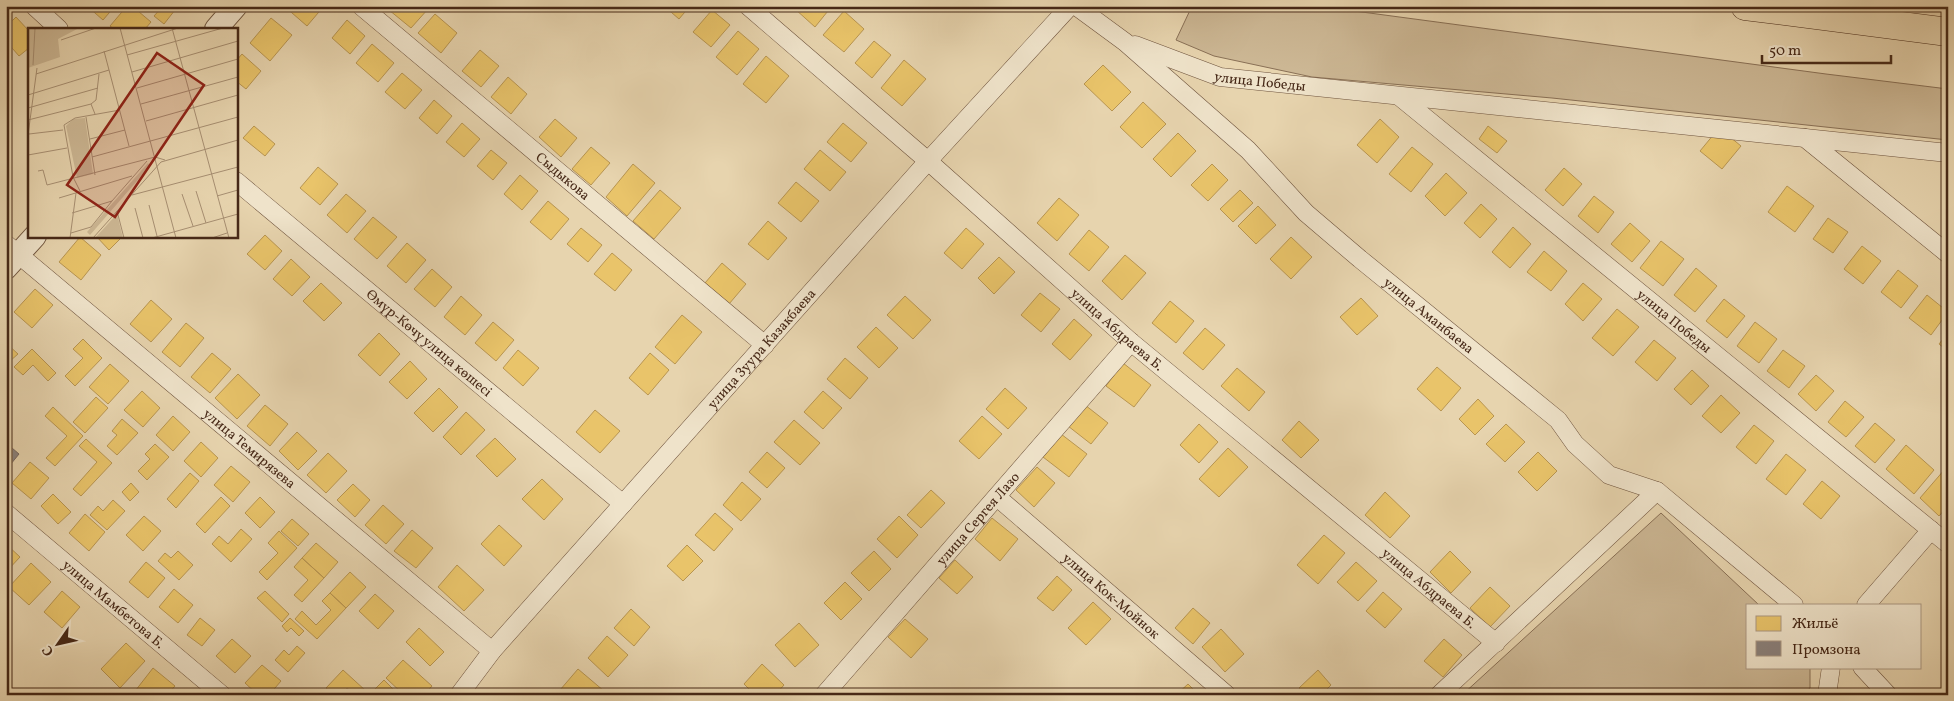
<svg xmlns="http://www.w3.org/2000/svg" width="1954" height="701" viewBox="0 0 1954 701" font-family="Vollkorn,serif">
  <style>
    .green { fill: #ccb794; stroke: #897056 }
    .homes { fill: #e9c46a; stroke: #b89551 }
    .industry { fill: #8a817c; stroke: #76665e }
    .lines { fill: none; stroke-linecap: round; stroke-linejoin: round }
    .minor-casing { stroke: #6e533d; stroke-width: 19 }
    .tertiary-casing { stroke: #6e533d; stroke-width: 24 }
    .primary-casing { stroke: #462817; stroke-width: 29 }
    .minor { stroke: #efe3ca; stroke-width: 18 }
    .tertiary { stroke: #efe3ca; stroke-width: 22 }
    .primary { stroke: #e7d4ae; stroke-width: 28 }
    .labels { text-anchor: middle; stroke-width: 5; stroke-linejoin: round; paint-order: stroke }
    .street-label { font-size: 14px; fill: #462817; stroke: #efe3ca }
    .inset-road { fill: none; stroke: #a78f72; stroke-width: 1 }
    .view { fill: #8f2418; fill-opacity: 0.15; stroke: #8f2418; stroke-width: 2.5 }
    .inset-edge { fill: none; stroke: #462817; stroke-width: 2.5 }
  </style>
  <rect width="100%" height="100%" fill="#e7d4ae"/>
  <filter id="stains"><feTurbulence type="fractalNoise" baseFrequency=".004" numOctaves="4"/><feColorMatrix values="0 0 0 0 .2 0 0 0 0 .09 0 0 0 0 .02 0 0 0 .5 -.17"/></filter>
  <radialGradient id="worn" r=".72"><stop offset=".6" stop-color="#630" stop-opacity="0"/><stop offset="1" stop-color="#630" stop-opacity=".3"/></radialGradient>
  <path class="green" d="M1192 6H1317L1826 74 1948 89V140L1552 98 1312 77 1214 56 1176 40Z
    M1661 513 1759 605H1748V667H1810V688L1802 695H1462Z"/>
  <path class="homes" d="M87 6H115L103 20Z
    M127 6H132L151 22 145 29H114L110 26Z
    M163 6H170L175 10 164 24 154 16Z
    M284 6H324L307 26Z
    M392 6H425L428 9 411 28 389 10Z
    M664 6H690L679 19Z
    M798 6H832L815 27 795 9Z
    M712 10 730 25 711 47 693 32Z
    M844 11 864 29 844 52 823 35Z
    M435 14 457 33 441 53 418 33Z
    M16 17 29 31V48L19 56 6 41V27Z
    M271 18 292 35 270 61 250 43Z
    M347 20 365 36 350 54 332 38Z
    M738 31 759 49 737 75 716 57Z
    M874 41 891 55 872 78 855 63Z
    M372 44 394 63 378 82 356 63Z
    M480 50 499 66 481 87 462 71Z
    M242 54 261 71 246 89 236 81V61Z
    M766 56 789 76 766 103 743 84Z
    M904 60 926 79 902 106 881 88Z
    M1103 65 1131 92 1112 111 1084 84Z
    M402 73 422 90 405 109 385 92Z
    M508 77 527 94 511 114 491 97Z
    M434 100 452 116 437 134 419 118Z
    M1143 102 1166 124 1142 148 1120 127Z
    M555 119 577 138 561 157 539 137Z
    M1380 119 1399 137 1377 163 1357 145Z
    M462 123 480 139 464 157 446 142Z
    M843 123 867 143 851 162 827 142Z
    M254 126 275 144 265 156 243 138Z
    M1488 126 1507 141 1497 153 1479 139Z
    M1719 128 1741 146 1722 169 1700 151Z
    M1178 133 1196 151 1171 177 1153 159Z
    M591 147 610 163 591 185 572 169Z
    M1412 147 1433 164 1411 192 1389 174Z
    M491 150 507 163 493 180 477 166Z
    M820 150 846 172 830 191 804 169Z
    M633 164 655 183 627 216 606 197Z
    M1212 164 1228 180 1208 201 1191 185Z
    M318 167 338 184 320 205 300 188Z
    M1564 168 1582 184 1563 206 1545 190Z
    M1446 173 1467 193 1445 216 1425 196Z
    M520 175 538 191 522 210 504 194Z
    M796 182 819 201 801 222 778 203Z
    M1787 186 1814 206 1795 232 1768 212Z
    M660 190 681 208 654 239 633 221Z
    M1240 190 1253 203 1233 222 1220 209Z
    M346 194 366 211 347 233 327 215Z
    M1594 196 1614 212 1598 233 1578 216Z
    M1059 198 1079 215 1057 241 1037 223Z
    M548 201 569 219 551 240 530 222Z
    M1481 204 1497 219 1480 238 1464 223Z
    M1258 206 1276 225 1256 244 1238 226Z
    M373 217 397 237 377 259 354 239Z
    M1828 218 1848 232 1833 253 1813 239Z
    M768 221 787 238 768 260 748 244Z
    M1630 223 1650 241 1632 262 1611 244Z
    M1513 227 1531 244 1510 268 1492 252Z
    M581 228 602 245 588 262 567 244Z
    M966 228 984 244 962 269 944 253Z
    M1089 230 1109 247 1089 271 1069 254Z
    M265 235 282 251 265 270 247 254Z
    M96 236H123L109 250Z
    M80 237 101 255 81 280 59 262Z
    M1291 237 1312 257 1291 279 1270 259Z
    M1661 241 1684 259 1663 286 1640 268Z
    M407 243 426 260 406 283 387 266Z
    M1862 246 1881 261 1863 284 1844 269Z
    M1544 251 1567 271 1551 291 1527 272Z
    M612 253 632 270 615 291 594 274Z
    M1125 255 1146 273 1122 300 1102 281Z
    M999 257 1015 272 994 294 978 278Z
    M291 259 310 277 292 296 273 279Z
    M722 263 746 284 729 304 705 283Z
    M1696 268 1717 286 1695 312 1674 295Z
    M432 269 452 287 435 307 414 289Z
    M1898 270 1918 286 1901 308 1881 292Z
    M321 283 342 303 324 321 303 301Z
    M1583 283 1602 299 1583 321 1565 304Z
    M35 289 53 305 32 328 14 312Z
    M1040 293 1060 309 1041 332 1021 315Z
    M1927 295 1948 312 1931 335 1909 318Z
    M461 296 482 315 465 335 444 317Z
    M905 296 931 320 913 339 887 315Z
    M1361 298 1378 316 1357 335 1340 317Z
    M1724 299 1745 316 1727 338 1706 321Z
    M151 300 172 319 151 342 130 324Z
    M1170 301 1194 321 1176 343 1152 323Z
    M1617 309 1639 327 1613 356 1592 338Z
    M682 315 702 332 675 364 655 347Z
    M1074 319 1092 335 1070 360 1052 344Z
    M493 322 514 340 496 361 475 343Z
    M1755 322 1777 339 1759 363 1737 346Z
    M186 323 204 338 180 367 162 352Z
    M876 327 898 348 879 368 857 347Z
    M1205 328 1225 345 1203 370 1183 353Z
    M379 333 400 354 380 376 358 355Z
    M1948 333V351L1939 344Z
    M83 339 102 358 75 386 65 376 83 358 73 349Z
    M1654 340 1676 358 1657 381 1635 362Z
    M6 343 18 354 10 361 6 357Z
    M32 349 56 373 48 381 33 365 23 375 14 367Z
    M518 350 539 368 523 386 503 368Z
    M1783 350 1805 366 1789 388 1767 371Z
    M212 353 231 369 210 393 191 377Z
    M650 353 669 370 648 395 629 378Z
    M845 358 868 378 850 399 827 379Z
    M410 361 427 379 407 399 389 382Z
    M1123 363 1151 385 1134 407 1106 386Z
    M110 364 129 381 108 404 89 387Z
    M1437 367 1461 388 1441 411 1417 389Z
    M1237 368 1265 392 1249 411 1221 386Z
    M1692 370 1709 386 1691 405 1674 389Z
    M238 374 260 395 237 419 215 398Z
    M1816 375 1834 391 1816 411 1798 394Z
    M439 388 458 407 433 432 414 413Z
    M1005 388 1027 408 1008 429 986 409Z
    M142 391 160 408 143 427 124 410Z
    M823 391 842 408 823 429 804 412Z
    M1721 395 1740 413 1721 433 1702 416Z
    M96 397 108 408 85 433 73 422Z
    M1478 399 1494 416 1475 435 1459 419Z
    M1845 401 1864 417 1846 437 1828 422Z
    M265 405 288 424 270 446 247 426Z
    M1085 405 1108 423 1091 444 1068 426Z
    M53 407 83 436 55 466 46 458 67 436 45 416Z
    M595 410 620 431 600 453 576 432Z
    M466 412 485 430 461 455 443 437Z
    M173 416 190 432 173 451 156 435Z
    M982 416 1002 434 979 459 959 441Z
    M122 419 138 433 117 455 107 446 117 435 112 431Z
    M794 420 820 443 800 465 774 442Z
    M1299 421 1319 440 1301 458 1282 440Z
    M1875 423 1895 440 1875 463 1855 446Z
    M1199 424 1218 442 1199 463 1180 445Z
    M1506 424 1525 442 1505 462 1486 444Z
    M1754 425 1774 441 1756 464 1736 447Z
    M297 432 317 451 298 470 279 451Z
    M1061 434 1087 454 1069 477 1043 457Z
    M495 438 516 459 497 477 476 456Z
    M86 439 112 463 81 496 73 489 97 462 79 446Z
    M201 442 218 458 201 477 184 461Z
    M155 444 169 457 147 480 138 471 150 459 145 454Z
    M1906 445 1934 470 1914 494 1886 469Z
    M1228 448 1248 467 1219 497 1199 479Z
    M767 452 785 468 767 488 749 472Z
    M1538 452 1557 471 1537 491 1518 472Z
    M328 453 347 471 326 493 307 475Z
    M1786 454 1806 470 1786 495 1766 479Z
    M30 462 49 478 31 499 12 483Z
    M231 466 250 482 233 502 214 485Z
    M1037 467 1055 483 1034 507 1016 490Z
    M1945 469 1948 472V506L1939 516 1920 498Z
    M190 473 199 481 176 508 167 499Z
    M542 479 563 499 544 520 522 499Z
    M1822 481 1840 496 1821 519 1803 504Z
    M742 482 761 499 741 521 723 505Z
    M131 483 139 492 130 501 122 492Z
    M353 484 370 500 355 517 337 500Z
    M931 490 945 503 921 528 907 515Z
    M1385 492 1410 516 1390 538 1365 515Z
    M53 494 71 512 58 524 41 506Z
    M221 497 230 506 205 533 196 524Z
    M260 497 275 512 260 528 245 513Z
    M113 500 125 511 107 530 90 515 98 506 103 511Z
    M383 505 404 524 386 544 365 525Z
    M715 513 733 529 714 551 695 535Z
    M85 514 105 532 89 551 69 533Z
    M144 516 161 531 143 551 126 535Z
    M899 516 918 535 897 558 877 539Z
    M992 518 1018 539 1000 561 975 539Z
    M292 519 309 534 298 546 281 531Z
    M499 525 522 546 504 566 481 544Z
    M241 529 252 539 231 562 212 544 219 536 228 544Z
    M412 530 433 548 416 568 394 551Z
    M279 531 297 548 267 580 259 572 278 553 268 543Z
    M1324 535 1345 553 1318 584 1297 565Z
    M316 543 338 562 324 578 302 558Z
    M6 544 20 557 6 572Z
    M687 545 703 561 683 581 667 566Z
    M178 551 193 565 179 580 158 561 165 553 171 558Z
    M874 551 891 569 869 591 851 573Z
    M1450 551 1471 572 1451 593 1430 572Z
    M302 558 324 578 302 602 294 595 308 580 294 567Z
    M955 560 973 577 957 594 939 578Z
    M146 562 165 578 148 598 129 582Z
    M1356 562 1377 581 1358 601 1337 582Z
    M31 563 51 582 29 605 9 587Z
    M457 565 484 590 464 611 438 587Z
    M350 572 366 587 346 608 330 593Z
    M1057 576 1072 590 1053 611 1037 598Z
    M845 582 862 599 841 620 824 603Z
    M1490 587 1510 606 1490 627 1470 608Z
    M174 589 193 605 178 623 159 607Z
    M62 591 80 607 62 628 44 612Z
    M265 591 289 614 282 622 257 598Z
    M1383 592 1402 609 1385 628 1366 611Z
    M330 593 346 608 317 639 295 619 302 611 316 625 331 610 322 601Z
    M375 594 394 611 378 629 359 611Z
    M1093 602 1111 619 1086 645 1068 628Z
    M1193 608 1210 623 1193 644 1175 628Z
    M631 609 650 627 634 646 614 628Z
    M200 618 215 630 202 646 187 635Z
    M290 618 304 631 299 636 291 628 287 632 282 626Z
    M905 619 928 639 911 658 888 637Z
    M799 623 819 645 795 667 775 645Z
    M419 628 444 652 430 666 406 642Z
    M1221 629 1244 654 1225 672 1202 647Z
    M607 636 628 655 608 677 588 658Z
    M232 639 251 656 235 673 216 656Z
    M1444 639 1462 655 1443 677 1424 661Z
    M126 643 145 661 120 688 101 669Z
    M297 646 305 653 288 672 275 660 284 650 289 655Z
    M403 660 432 686 424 695H404L386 678Z
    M762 664 784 685 775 695H755L744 684Z
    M262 665 281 681 269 695H258L245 683Z
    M153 668 175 686 167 695H132Z
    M578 669 604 691 600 695H565L560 690Z
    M343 670 366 691 362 695H355L347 688 341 695H334L326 688Z
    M1318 670 1331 685 1321 695H1306L1299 688Z
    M384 680 399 695H376L373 691Z
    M1188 684 1199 695H1176Z"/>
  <path class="industry" d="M12 448 19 454 6 470V456Z"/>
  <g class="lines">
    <defs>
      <g id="minor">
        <path d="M34 6 59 29"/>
        <path id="s1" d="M361 6 765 345"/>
        <path id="s2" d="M748 6 928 161 1131 342 1496 643"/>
        <path id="s3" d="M1076 6 1125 42 1248 150 1306 213 1360 259 1558 420 1575 444 1609 475 1657 491 1794 605"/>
        <path id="s4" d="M1135 45 1220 77 1805 138 1948 254"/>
        <path id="s5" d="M1400 97 1948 544"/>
        <path d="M1805 138 1948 153"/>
        <path id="s6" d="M236 181 623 504"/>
        <path id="s7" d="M6 244 492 651"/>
        <path id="s8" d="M997 497 1227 695"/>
        <path id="s9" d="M6 513 222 695"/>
        <path d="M1866 605 1931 530"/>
        <path d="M1862 667 1888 695"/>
        <path id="s10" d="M459 695 492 651 928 161 1070 6"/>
        <path id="s11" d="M824 695 1131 342"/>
        <path d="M1439 695 1657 491"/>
        <path d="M1827 695 1831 667"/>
      </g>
      <path id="tertiary" d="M216 29 236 6
        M6 268 35 236"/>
      <path id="primary" d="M1745 6 1948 32"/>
    </defs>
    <use href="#minor" class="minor-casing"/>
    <use href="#tertiary" class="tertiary-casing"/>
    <use href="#primary" class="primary-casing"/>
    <use href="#minor" class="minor"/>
    <use href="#tertiary" class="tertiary"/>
    <use href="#primary" class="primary"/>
  </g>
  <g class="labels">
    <g class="street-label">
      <text dy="5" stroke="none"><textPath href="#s4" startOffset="131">улица Победы</textPath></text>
      <text dy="5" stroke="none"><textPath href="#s1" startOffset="264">Сыдыкова</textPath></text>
      <text dy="5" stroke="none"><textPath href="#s3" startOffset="470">улица Аманбаева</textPath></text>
      <text dy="5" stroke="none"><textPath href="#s5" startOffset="354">улица Победы</textPath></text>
      <text dy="5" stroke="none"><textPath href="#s2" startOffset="491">улица Абдраева Б.</textPath></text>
      <text dy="5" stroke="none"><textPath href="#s6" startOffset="252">Өмүр-Көчү улица көшесі</textPath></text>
      <text dy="5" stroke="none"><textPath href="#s10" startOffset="460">улица Зуура Казакбаева</textPath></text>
      <text dy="5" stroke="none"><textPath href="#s7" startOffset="318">улица Темирязева</textPath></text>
      <text dy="5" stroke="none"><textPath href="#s11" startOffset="234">улица Сергея Лазо</textPath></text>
      <text dy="5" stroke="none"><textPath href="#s2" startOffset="896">улица Абдраева Б.</textPath></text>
      <text dy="5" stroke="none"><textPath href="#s8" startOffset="151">улица Кок-Мойнок</textPath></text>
      <text dy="5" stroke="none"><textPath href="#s9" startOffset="141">улица Мамбетова Б.</textPath></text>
    </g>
  </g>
  <g transform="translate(28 28)">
    <rect width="210" height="210" fill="#e7d4ae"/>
    <path d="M0 0H51L30 11 32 29 0 40ZM57 90 65 146 49 150 38 98 45 91ZM120 135 122 138 62 207 59 204ZM89 186 95 210H67Z" fill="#ccb794"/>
    <path class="inset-road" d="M92 0 148 210M144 0 201 210M33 12 68 0M76 23 101 118M99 27 195 0M5 37 7 0M104 44 210 13M8 46 150 0M109 60 210 31M0 67 81 42M113 76 210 49M0 80 70 60M67 86 63 76 68 72 71 46M58 89 67 147M0 92 63 76M118 93 210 67M1 106 35 102M0 107 9 40M62 111 97 102M0 127 39 120M64 129 210 89M10 143 15 142 19 157 127 129 137 132M52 163 45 149 36 97 47 90 92 82M168 163 178 195M154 166 165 198M104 167 210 139M189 168 210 162M31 170 104 148M121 177 129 208M107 180 115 210M89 183 96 210M44 185 84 173 119 133M43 205 63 199 84 173M42 210 48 165M65 210 133 134 210 112M124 210 210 186M184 210 199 205"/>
    <path class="view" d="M129 25 176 57 87 189 39 157Z"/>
    <rect width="210" height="210" class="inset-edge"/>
  </g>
  <rect width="1954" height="701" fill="none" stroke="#e7d4ae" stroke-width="25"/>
  <rect x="8" y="8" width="1939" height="686" fill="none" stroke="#462817" stroke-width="2.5"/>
  <rect x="12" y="12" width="1929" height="676" fill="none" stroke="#462817"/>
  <rect x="1746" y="604" width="175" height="65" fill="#efe3ca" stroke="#ab9882"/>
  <rect x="1756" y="616" width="25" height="15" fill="#e9c46a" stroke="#ab9882"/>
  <text x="1792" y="628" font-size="15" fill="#462817">Жильё</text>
  <rect x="1756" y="641" width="25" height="15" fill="#8a817c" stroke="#ab9882"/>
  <text x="1792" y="654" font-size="15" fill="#462817">Промзона</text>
  <g transform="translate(58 644) rotate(236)" stroke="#efe3ca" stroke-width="4" paint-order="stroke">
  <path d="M0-4L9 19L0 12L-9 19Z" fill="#462817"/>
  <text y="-8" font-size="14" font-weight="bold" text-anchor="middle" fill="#462817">С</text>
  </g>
  <path d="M1762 55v8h129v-8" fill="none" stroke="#462817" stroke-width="2.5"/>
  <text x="1769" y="55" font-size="15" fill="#462817" stroke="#efe3ca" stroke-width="4" paint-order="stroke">50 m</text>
  <rect width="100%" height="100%" filter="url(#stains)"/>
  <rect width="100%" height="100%" fill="url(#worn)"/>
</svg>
